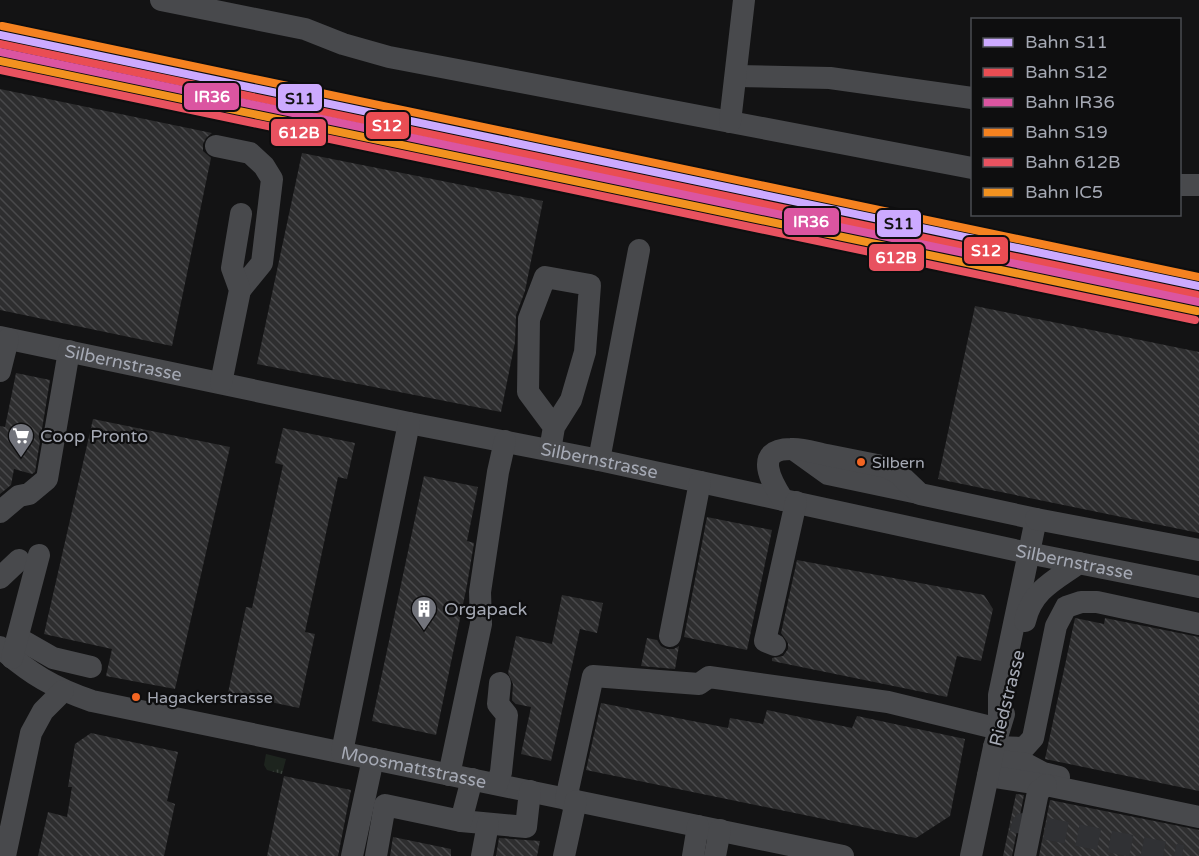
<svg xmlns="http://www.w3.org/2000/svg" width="1199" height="856" viewBox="0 0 1199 856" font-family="'Varela Round',sans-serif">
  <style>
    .grass { fill: url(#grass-tufts) }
    .building { fill: url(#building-back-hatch) }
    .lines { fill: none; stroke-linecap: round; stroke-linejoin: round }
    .minor-tunnel { stroke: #303134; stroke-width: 22; stroke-dasharray: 22 11; stroke-linecap: butt }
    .minor { stroke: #48494c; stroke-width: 22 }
    .rail-1-casing { stroke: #0e0e0f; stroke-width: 12 }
    .rail-2-casing { stroke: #0e0e0f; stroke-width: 12 }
    .rail-3-casing { stroke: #0e0e0f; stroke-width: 12 }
    .rail-4-casing { stroke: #0e0e0f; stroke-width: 12 }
    .rail-5-casing { stroke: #0e0e0f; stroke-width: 12 }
    .rail-6-casing { stroke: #0e0e0f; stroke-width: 12 }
    .rail-1 { stroke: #caf; stroke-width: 8 }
    .rail-2 { stroke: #ea4d53; stroke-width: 8 }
    .rail-3 { stroke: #db55a1; stroke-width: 8 }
    .rail-4 { stroke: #f58220; stroke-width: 8 }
    .rail-5 { stroke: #e85260; stroke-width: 8 }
    .rail-6 { stroke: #f29220; stroke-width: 8 }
    .bus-dot { fill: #f26522; stroke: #0e0e0f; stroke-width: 2 }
    .labels { text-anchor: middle; stroke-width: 4.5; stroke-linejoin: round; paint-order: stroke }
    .bus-label { font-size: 16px; fill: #a5a9b4; stroke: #0e0e0f; text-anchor: start }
    .street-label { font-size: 18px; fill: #a5a9b4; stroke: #0e0e0f }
    .poi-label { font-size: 18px; fill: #a5a9b4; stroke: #0e0e0f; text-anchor: start }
    .line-badge { stroke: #0e0e0f; stroke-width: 2 }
    .badge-label { font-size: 16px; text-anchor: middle; font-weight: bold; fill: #fff }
    .pale-badge-label { font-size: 16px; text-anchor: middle; font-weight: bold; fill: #111 }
  </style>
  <defs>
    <pattern id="grass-tufts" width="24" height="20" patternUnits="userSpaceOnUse" patternTransform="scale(1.5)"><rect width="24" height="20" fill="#1d241e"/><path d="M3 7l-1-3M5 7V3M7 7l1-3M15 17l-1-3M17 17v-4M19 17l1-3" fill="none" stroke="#3b413c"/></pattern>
    <pattern id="building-back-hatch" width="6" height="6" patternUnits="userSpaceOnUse" patternTransform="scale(1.5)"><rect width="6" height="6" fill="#2e2e2f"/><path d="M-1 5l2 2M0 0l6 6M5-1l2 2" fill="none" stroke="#49494b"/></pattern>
  </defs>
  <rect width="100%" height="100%" fill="#131314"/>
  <path class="grass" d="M266 754 286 759 282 774 267 770 264 765Z"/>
  <path class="building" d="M0 89 212 133 206 138 203 144V151L211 158 172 346 0 310Z
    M302 153 543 201 525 291 516 315 515 342 501 412 257 364Z
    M975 306 1199 352V533L938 479Z
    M16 373 50 380 35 472 32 474 14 469 11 485 0 494V426L5 427Z
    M93 419 230 447 175 689 106 676 112 649 44 634Z
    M283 428 355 443 347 479 338 477 305 632 315 634 299 708 228 693 246 607 252 608 283 465 275 463Z
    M424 476 478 487 467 541 474 543 467 585 436 735 372 721Z
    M707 517 772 530 747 650 684 637Z
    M797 560 984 595 993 609 981 661 957 656 947 697 772 661V658L783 656 788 649V643L781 633Z
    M562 595 603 603 597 633 580 629 551 761 521 754 531 707 516 704 512 700 513 684 508 673 516 636 552 644Z
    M1075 618 1104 624 1105 618 1199 637V791L1045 759Z
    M647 638 657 640 661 646 667 649H674L679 646 675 669 641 666Z
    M601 703 728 728 730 718 763 724 767 710 852 728 857 716 965 739 950 816 916 838 586 770Z
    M91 733 178 752 167 801 175 804 164 856H38L48 812 67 817 72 787H68L75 744Z
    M284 776 351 790 338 856H267Z
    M1016 794 1024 795 1012 856H1003Z
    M1050 800 1199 830V856H1039Z
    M393 837 451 849V856H390Z
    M499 838 540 841 537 856H496Z"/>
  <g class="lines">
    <path class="minor-tunnel" d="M1020 834 1023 824 1182 856"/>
    <g class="minor">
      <path d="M161 0 305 29 343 44 389 57 972 168"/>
      <path d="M736 76 830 78 972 98"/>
      <path d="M730 122 744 0"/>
      <path d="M216 146 250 153 264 166 272 179 262 263 240 290"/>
      <path d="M1180 185H1199"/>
      <path id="s1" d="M0 337 409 423 599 460 1028 553 1199 587"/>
      <path d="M0 371 8 339"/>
      <path d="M221 383 240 290 232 268 241 214"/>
      <path d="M550 450 554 427 528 392 529 319 545 277 590 285 585 352 571 400 554 427"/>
      <path d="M796 451 828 474 918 493"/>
      <path d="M599 460 639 250"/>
      <path d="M783 500C772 483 752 449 791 449 802 448 816 453 827 455 847 459 867 463 887 467L899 474 920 494 1036 519 999 695V729"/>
      <path d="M0 512 19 496 29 494 47 479 69 351"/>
      <path d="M1036 519 1199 550"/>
      <path d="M0 578 19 560"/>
      <path d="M1025 621C1032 590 1055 580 1079 563"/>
      <path d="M670 636 700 482"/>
      <path d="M18 638 53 658 91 667"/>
      <path d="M775 645 765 641 796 502"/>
      <path id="s2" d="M0 647C30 674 54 688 92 701L843 856"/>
      <path d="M12 658 39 555"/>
      <path d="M994 747 1024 748 1033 738 1056 626 1066 607 1081 602H1097L1199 624"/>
      <path d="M342 752 409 423"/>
      <path d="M993 760 1026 764 1043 773 1059 777"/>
      <path d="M449 775 481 624 480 592 498 472 505 441"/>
      <path d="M988 776 1046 785 1199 817"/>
      <path d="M497 784 501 772 507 715 498 704 500 683"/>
      <path d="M566 799 593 676 699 684 709 677 888 702 999 729"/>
      <path d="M461 821 526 827 530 791"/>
      <path d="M5 856 31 733 43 711 63 691"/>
      <path d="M352 856 373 759"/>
      <path d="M376 856 385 805 461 821 472 779"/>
      <path d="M482 856 488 824"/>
      <path d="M564 856 576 801"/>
      <path d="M693 856 698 826"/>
      <path d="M715 856 720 830"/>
      <path d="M971 856 994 747 1004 714"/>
      <path d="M1025 856 1038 792 1046 785"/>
    </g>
    <defs>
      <path id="rail-1" d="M0 35 1199 286"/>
      <path id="rail-2" d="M0 44 1197 295"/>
      <path id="rail-3" d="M0 52 1199 302"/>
      <path id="rail-4" d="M2 26 1199 277"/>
      <path id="rail-5" d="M0 70 1195 320"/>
      <path id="rail-6" d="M0 61 1197 311"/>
    </defs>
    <use href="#rail-1" class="rail-1-casing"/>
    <use href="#rail-2" class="rail-2-casing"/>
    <use href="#rail-3" class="rail-3-casing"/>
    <use href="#rail-4" class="rail-4-casing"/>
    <use href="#rail-5" class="rail-5-casing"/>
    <use href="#rail-6" class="rail-6-casing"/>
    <use href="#rail-1" class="rail-1"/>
    <use href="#rail-2" class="rail-2"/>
    <use href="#rail-3" class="rail-3"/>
    <use href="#rail-4" class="rail-4"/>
    <use href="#rail-5" class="rail-5"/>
    <use href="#rail-6" class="rail-6"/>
  </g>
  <defs>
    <symbol id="supermarket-pin" viewBox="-11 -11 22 30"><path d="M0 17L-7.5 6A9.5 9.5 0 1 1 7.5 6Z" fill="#72747c" stroke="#0e0e0f"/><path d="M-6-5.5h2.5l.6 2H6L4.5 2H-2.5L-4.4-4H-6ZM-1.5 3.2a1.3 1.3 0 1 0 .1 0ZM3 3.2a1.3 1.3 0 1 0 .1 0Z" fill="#fff"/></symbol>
    <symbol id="building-pin" viewBox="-11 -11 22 30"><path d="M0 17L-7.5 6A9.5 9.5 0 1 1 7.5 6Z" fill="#72747c" stroke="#0e0e0f"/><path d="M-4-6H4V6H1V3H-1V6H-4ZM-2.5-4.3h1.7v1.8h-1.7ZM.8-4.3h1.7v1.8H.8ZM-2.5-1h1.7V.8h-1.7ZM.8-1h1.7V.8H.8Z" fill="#fff"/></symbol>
  </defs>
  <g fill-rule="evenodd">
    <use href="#supermarket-pin" x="6" y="421" width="30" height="40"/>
    <use href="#building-pin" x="409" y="594" width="30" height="40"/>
  </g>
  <g class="bus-dot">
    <circle cx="861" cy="462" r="5"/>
    <circle cx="136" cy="697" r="5"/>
  </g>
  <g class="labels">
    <g class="bus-label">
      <text x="872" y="468">Silbern</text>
      <text x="147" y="703">Hagackerstrasse</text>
    </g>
    <g class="street-label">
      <text dy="6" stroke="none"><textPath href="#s1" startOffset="126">Silbernstrasse</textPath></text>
      <text dy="6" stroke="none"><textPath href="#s1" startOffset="612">Silbernstrasse</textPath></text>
      <text dy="6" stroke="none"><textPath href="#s1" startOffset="1098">Silbernstrasse</textPath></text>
      <text transform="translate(1007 698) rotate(-76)" y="6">Riedstrasse</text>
      <text dy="6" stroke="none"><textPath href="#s2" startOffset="436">Moosmattstrasse</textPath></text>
    </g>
    <g class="poi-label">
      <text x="40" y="442">Coop Pronto</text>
      <text x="444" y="615">Orgapack</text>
    </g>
  </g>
  <g class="line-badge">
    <rect x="183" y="82" width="57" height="29" rx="6" fill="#db55a1"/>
    <rect x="277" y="83" width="46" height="29" rx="6" fill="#caf"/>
    <rect x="365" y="111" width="45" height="29" rx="6" fill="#ea4d53"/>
    <rect x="270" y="118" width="57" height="29" rx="6" fill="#e85260"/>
    <rect x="783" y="207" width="57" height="29" rx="6" fill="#db55a1"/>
    <rect x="876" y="209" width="46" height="29" rx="6" fill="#caf"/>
    <rect x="963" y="236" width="46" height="29" rx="6" fill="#ea4d53"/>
    <rect x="868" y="243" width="57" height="29" rx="6" fill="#e85260"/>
  </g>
  <g class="badge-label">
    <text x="212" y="102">IR36</text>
    <text x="387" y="131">S12</text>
    <text x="299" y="138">612B</text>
    <text x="811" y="227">IR36</text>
    <text x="986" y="256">S12</text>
    <text x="896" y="263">612B</text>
  </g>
  <g class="pale-badge-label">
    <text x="300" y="104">S11</text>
    <text x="899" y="229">S11</text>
  </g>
  <rect x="971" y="18" width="210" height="198" fill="#0e0e0f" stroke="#4a4c51" stroke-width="1.5"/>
  <rect x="983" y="38" width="30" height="9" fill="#ccaaff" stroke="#4a4c51" stroke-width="1.5"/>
  <text x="1025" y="48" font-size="18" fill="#a5a9b4">Bahn S11</text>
  <rect x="983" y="68" width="30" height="9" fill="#ea4d53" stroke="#4a4c51" stroke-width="1.5"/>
  <text x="1025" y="78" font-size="18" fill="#a5a9b4">Bahn S12</text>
  <rect x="983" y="98" width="30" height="9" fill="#db55a1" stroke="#4a4c51" stroke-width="1.5"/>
  <text x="1025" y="108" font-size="18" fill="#a5a9b4">Bahn IR36</text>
  <rect x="983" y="128" width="30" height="9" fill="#f58220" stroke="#4a4c51" stroke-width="1.5"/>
  <text x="1025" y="138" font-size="18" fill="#a5a9b4">Bahn S19</text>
  <rect x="983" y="158" width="30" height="9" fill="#e85260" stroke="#4a4c51" stroke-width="1.5"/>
  <text x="1025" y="168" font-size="18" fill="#a5a9b4">Bahn 612B</text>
  <rect x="983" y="188" width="30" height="9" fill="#f29220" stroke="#4a4c51" stroke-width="1.5"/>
  <text x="1025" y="198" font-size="18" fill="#a5a9b4">Bahn IC5</text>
</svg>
